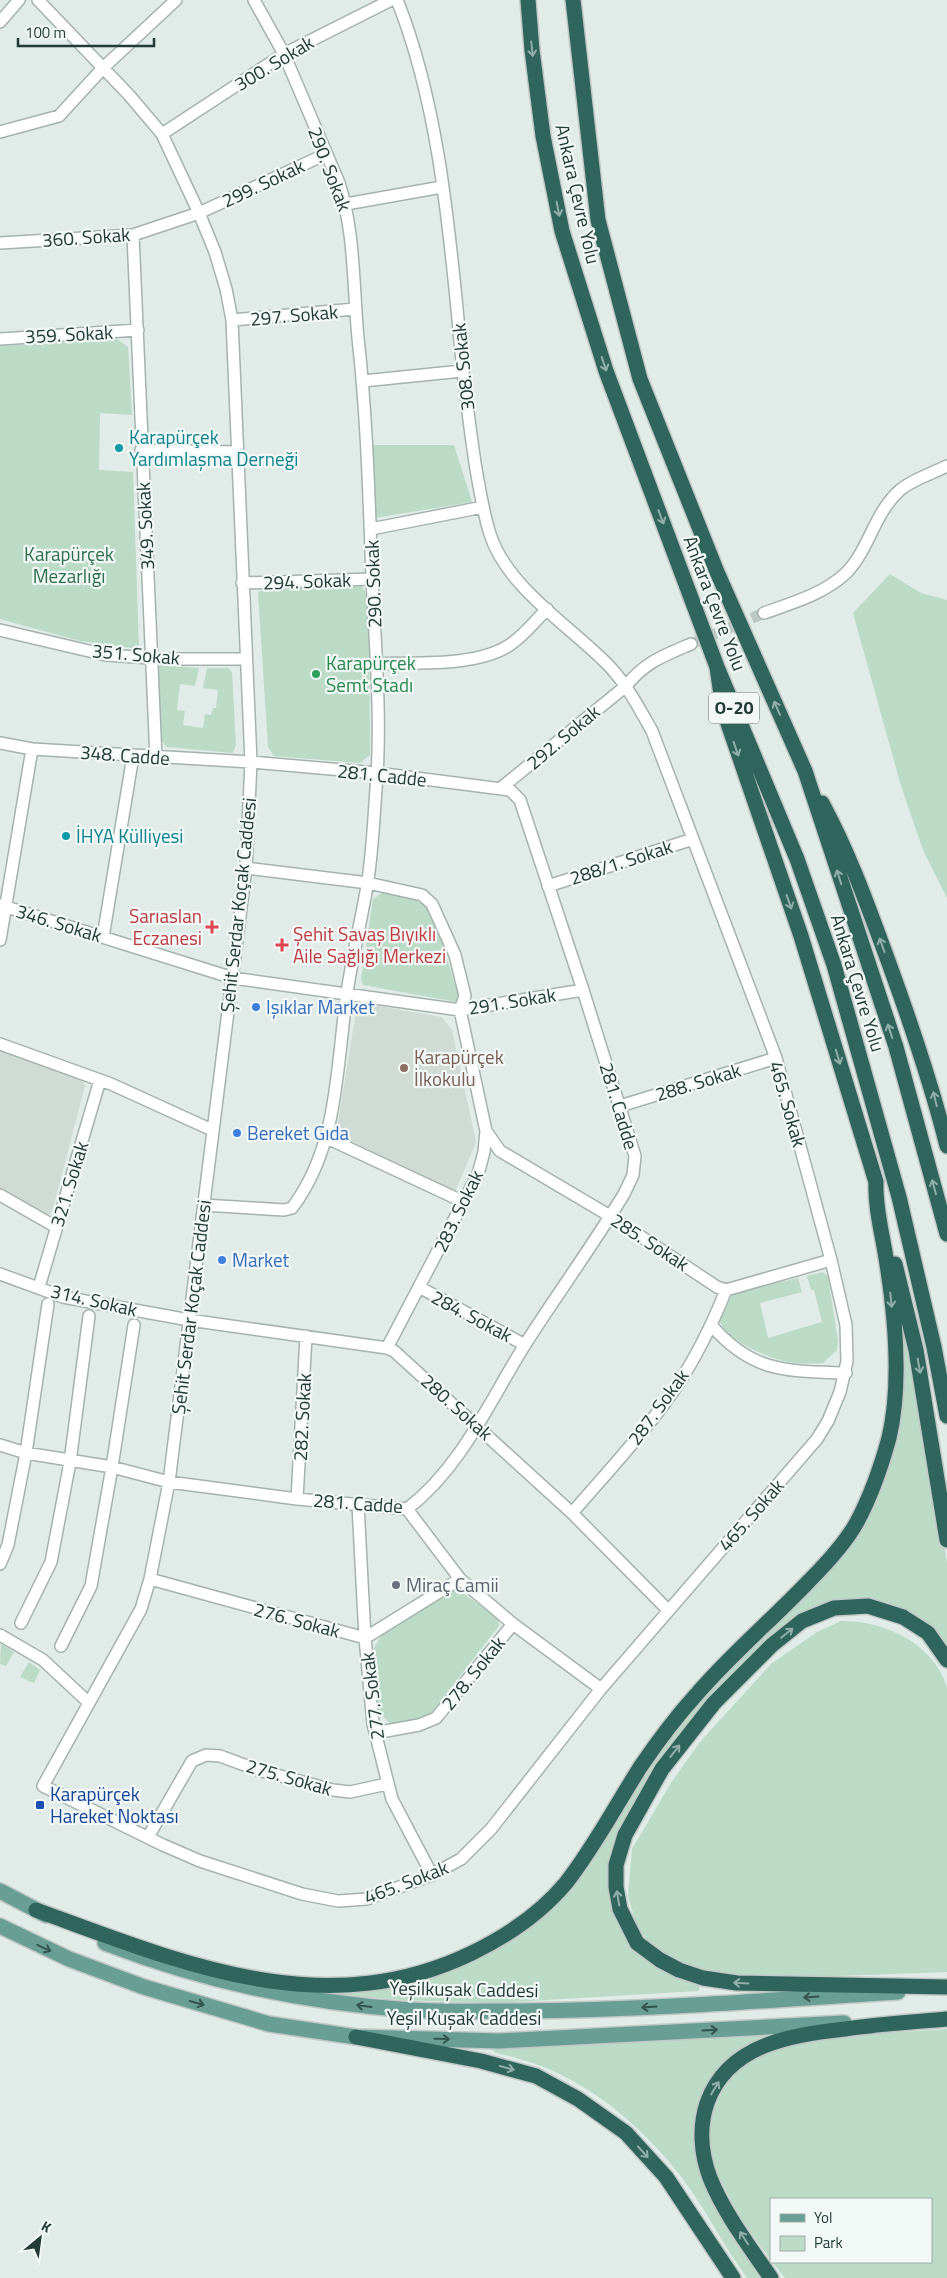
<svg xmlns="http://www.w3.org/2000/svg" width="947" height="2278" viewBox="0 0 947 2278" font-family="'Titillium Web',sans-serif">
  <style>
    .built { fill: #d0dbd6 }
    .green { fill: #bbdbc6 }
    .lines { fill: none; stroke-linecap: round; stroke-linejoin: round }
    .minor-tunnel { stroke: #bbc8c4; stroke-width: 11; stroke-dasharray: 11 5.5; stroke-linecap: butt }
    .minor-casing { stroke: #a4b3ae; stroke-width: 14 }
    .major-casing { stroke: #c1c8c7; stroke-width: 18 }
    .highway-casing { stroke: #c1c8c7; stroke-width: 18 }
    .minor { stroke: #fff; stroke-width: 11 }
    .major { stroke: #689e94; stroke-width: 15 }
    .highway { stroke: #30655e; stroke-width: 15 }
    .oneway { stroke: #91aeaa }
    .oneway2 { stroke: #34544e }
    .culture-dot { fill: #0f9aa8; stroke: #f2f8f5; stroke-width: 2 }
    .leisure-dot { fill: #2e9e5b; stroke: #f2f8f5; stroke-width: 2 }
    .health-dot { fill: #e0444e; stroke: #f2f8f5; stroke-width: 2 }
    .shop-dot { fill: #3f7fe0; stroke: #f2f8f5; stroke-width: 2 }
    .education-dot { fill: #8d6e63; stroke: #f2f8f5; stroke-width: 2 }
    .worship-dot { fill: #6b7280; stroke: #f2f8f5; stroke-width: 2 }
    .transit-dot { fill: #1a4fb4; stroke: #f2f8f5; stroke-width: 2 }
    .labels { text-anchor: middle; stroke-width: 4.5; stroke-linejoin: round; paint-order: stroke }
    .shield { fill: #f2f8f5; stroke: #61746f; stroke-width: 1 }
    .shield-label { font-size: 18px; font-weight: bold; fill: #233b36 }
    .street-label { font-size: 19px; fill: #233b36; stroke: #f2f8f5 }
    .culture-label { font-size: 19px; fill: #0d838f; stroke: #f2f8f5; text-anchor: start }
    .park-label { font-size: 19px; fill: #2f6f4c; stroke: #f2f8f5 }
    .leisure-label { font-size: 19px; fill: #27864d; stroke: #f2f8f5; text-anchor: start }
    .health-label { font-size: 19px; fill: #be3a42; stroke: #f2f8f5; text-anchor: end }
    .shop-label { font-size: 19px; fill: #366cbe; stroke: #f2f8f5; text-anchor: start }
    .education-label { font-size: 19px; fill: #785e54; stroke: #f2f8f5; text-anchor: start }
    .worship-label { font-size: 19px; fill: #5b616d; stroke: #f2f8f5; text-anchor: start }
    .transit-label { font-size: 19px; fill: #164399; stroke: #f2f8f5; text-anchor: start }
  </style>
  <rect width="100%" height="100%" fill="#e1ebe7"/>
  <path class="built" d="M367 1004 442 1017 452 1030 476 1142 455 1192 336 1134 356 1012Z
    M0 1052 82 1080 85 1086 52 1212 47 1216 0 1188Z"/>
  <path class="green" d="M117 339 128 347 132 415 100 413 99 470 133 472 139 649 80 641 0 619V346Z
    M372 445H454L472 502 375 518Z
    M890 574 921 593 947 600V898L923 850 901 786 853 613Z
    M362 586 369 600 370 755 360 763 274 756 268 747 258 593 266 587Z
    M160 665 199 668 195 686 180 684 177 710 185 711 183 725 203 728 205 714 211 715 213 708H216L218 690 203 688 207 668H228L232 672 236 745 233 753 167 747 160 739 158 668Z
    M382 893C403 897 418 897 433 913L459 998 457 1002 363 985 361 979 373 899Z
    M823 1272 828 1277 838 1341 837 1350 823 1363C810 1364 797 1364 784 1361 766 1357 725 1339 720 1321L733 1293 798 1278 802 1292 760 1303 768 1338 822 1322 814 1290H811L807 1276Z
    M910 1336 947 1563V1647L933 1630 918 1618 889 1605 850 1598 825 1603 804 1613 765 1642 711 1696 612 1865 634 1946 699 1981V1991L494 2003 400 2000 341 1995 342 1987 421 1979 541 1916 684 1711 785 1609 873 1496 902 1337Z
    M452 1590 460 1591 498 1618 499 1626 431 1713C419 1721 404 1723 390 1723L380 1714 375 1696 374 1648 382 1634Z
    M841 1621C883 1620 935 1644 947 1688V1972L731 1980 693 1973 649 1944 636 1923 628 1896 632 1849 671 1783 700 1742 771 1664 817 1632Z
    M1 1644 14 1652 6 1666 0 1664Z
    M29 1662 40 1670 34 1683 20 1677Z
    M769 2029V2038H761L736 2052 723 2064 712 2078 699 2167 712 2201 763 2278H747C724 2246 706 2210 683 2179 646 2131 598 2088 541 2066 525 2060 509 2056 493 2052L495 2043Z
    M947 2029V2278H785L772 2262H931V2199H771V2260L740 2218 708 2156 707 2130 713 2111 723 2089 739 2069 761 2054 793 2044 851 2035Z"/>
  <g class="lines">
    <path class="minor-tunnel" d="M691 644 764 613"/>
    <defs>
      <path id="minor" d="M38 0 129 95 162 134 199 213 215 252 226 289 232 320 251 762 246 868 169 1482 150 1579 141 1609 43 1786 163 1845 200 1861 302 1894 338 1901 367 1899 432 1875 461 1859 491 1829 600 1690 817 1439 828 1421 840 1392 847 1361 846 1325 831 1260 776 1058 652 731C638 706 624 679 602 659 565 623 506 585 490 534 483 512 479 487 475 463 468 415 462 368 458 319 448 215 436 97 397 0
        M0 22 19 0
        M0 132 59 116 103 68 176 0
        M162 134 284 54 391 0
        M346 204 442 187
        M133 235 156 758
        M0 243 133 235 199 213 326 154
        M232 320 355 309
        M0 339 138 330
        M363 381 462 371
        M141 450 237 452
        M371 529 483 507
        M242 583 372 579
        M764 613C792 603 824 594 846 573 869 550 874 513 900 490 913 479 931 474 947 466
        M0 630 106 655 165 659H245
        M377 664C415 662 475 667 508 646 523 637 535 621 547 609
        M0 743 32 749 251 762 377 773 510 790 520 800 583 990 635 1156 633 1175 624 1194C593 1245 558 1293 526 1343 490 1400 462 1467 407 1509L297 1499 169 1482 112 1467 26 1453 0 1445
        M501 788 626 686C645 662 663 656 691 644
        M246 868 368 883 422 895 432 904 455 955 465 996 460 1010 486 1131 484 1152 478 1174 387 1348
        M548 886 693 839
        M0 905 233 978 460 1010 583 990
        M103 937 133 756
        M0 940 32 749
        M0 1044 111 1084 212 1130
        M620 1106 776 1058
        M486 1131 500 1151 610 1216 717 1287 726 1290 831 1260
        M327 1138 464 1202
        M0 1195 56 1227
        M204 1205 284 1210 292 1208C339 1146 336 1067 347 993 352 957 361 922 367 886 373 850 374 812 377 776 381 710 375 644 372 578 369 498 367 418 358 338 353 286 355 233 339 183L284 54 254 0
        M0 1274 63 1297 189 1320 387 1348 394 1351 572 1513 668 1610
        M39 1287 100 1080
        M419 1287 525 1345
        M712 1326C753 1373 787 1371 846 1373
        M297 1499 306 1336
        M358 1505 365 1638 373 1724 392 1799 432 1875
        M407 1509 460 1579 513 1624 601 1689
        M572 1513C603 1477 636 1442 664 1404 690 1370 710 1330 726 1290
        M0 1564 8 1545 26 1453 48 1304
        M150 1579 365 1638 460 1579
        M21 1623 51 1562 70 1462 89 1316
        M0 1635 43 1660 88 1702
        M61 1646 91 1586 112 1467 134 1325
        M375 1733 419 1725 436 1718 513 1624
        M148 1837 192 1761 206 1755 220 1756 258 1770 333 1790 350 1792 387 1784"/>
      <path id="major" d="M0 1891 46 1915
        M0 1926 69 1959 144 1987 269 2024 356 2037 499 2041 844 2023
        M105 1943C203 1981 306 2003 411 2010 447 2012 484 2011 520 2011 646 2010 772 2000 898 1992"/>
      <path id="highway" d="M528 0 532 50 543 136 562 231 606 371 717 667 797 859 834 965 899 1197 934 1347 947 1416
        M573 0 598 220 640 379 717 572 805 771 896 1047 947 1234
        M822 803C847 849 865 898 883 947 907 1012 930 1078 947 1146
        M895 1264 916 1350 947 1540
        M947 1660 928 1633 903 1617 868 1606 834 1608 802 1621 772 1645 714 1703 662 1769 625 1835 616 1865V1887L620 1909 637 1943 660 1960 679 1970 703 1978 737 1983 947 1987
        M36 1910C179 1962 323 2025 472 1953 507 1936 541 1913 566 1883 595 1846 616 1805 641 1766 658 1741 676 1717 696 1695 731 1654 772 1620 809 1581 826 1564 845 1544 857 1522 871 1496 881 1467 889 1438 902 1383 895 1313 886 1258 882 1232 875 1208 876 1182L801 936 723 709 717 667
        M356 2037 481 2061 536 2076 578 2099 626 2133 666 2177 733 2278
        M771 2278C749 2246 724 2213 710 2178 701 2154 699 2127 707 2103 728 2044 791 2035 845 2029 879 2024 913 2022 947 2019"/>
    </defs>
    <use href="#minor" class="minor-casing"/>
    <use href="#major" class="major-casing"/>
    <use href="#highway" class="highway-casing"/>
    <use href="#minor" class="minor"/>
    <use href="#major" class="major"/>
    <use href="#highway" class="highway"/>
  </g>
  <defs><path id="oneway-shaft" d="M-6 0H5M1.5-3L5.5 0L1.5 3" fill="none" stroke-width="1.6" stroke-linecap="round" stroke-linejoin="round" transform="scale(1.25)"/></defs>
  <g class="oneway">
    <use href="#oneway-shaft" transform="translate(532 49) rotate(84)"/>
    <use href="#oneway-shaft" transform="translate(558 209) rotate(79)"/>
    <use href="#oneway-shaft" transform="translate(604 364) rotate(72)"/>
    <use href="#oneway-shaft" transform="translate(661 517) rotate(69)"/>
    <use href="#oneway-shaft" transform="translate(777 708) rotate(-114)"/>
    <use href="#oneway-shaft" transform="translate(736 749) rotate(71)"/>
    <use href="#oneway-shaft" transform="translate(839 877) rotate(-108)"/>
    <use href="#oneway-shaft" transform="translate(789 902) rotate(71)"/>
    <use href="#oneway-shaft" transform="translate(882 945) rotate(-110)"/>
    <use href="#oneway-shaft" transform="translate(890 1031) rotate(-108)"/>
    <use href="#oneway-shaft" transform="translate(838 1057) rotate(73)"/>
    <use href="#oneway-shaft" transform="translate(935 1099) rotate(-104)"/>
    <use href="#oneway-shaft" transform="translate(934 1187) rotate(-105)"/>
    <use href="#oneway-shaft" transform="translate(891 1300) rotate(84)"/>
    <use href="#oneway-shaft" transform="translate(919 1366) rotate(80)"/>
    <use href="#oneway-shaft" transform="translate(787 1633) rotate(-39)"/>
    <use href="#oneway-shaft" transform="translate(675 1751) rotate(-52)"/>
    <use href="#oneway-shaft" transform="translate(618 1898) rotate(-100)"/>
    <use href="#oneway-shaft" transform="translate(741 1983) rotate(-177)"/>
    <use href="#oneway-shaft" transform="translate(507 2068) rotate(15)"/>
    <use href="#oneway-shaft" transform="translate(715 2088) rotate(-59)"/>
    <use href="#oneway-shaft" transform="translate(643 2152) rotate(48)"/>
    <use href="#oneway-shaft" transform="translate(744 2238) rotate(-123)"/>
  </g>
  <g class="oneway2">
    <use href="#oneway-shaft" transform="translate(44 1948) rotate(25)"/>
    <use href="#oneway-shaft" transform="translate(811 1997) rotate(176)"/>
    <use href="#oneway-shaft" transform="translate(197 2003) rotate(16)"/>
    <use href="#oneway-shaft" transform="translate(364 2006) rotate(-172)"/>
    <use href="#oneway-shaft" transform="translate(649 2007) rotate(176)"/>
    <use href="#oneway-shaft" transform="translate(710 2030) rotate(-3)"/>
    <use href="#oneway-shaft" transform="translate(442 2039) rotate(1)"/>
  </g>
  <g class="culture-dot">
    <circle cx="119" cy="448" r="5"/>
    <circle cx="66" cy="836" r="5"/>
  </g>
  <circle class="leisure-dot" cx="316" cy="674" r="5"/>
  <g class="health-dot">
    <path d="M209.5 919.5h5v5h5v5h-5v5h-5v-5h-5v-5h5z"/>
    <path d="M279.5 937.5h5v5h5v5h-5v5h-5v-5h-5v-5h5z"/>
  </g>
  <g class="shop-dot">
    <circle cx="256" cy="1007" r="5"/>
    <circle cx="237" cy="1133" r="5"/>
    <circle cx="222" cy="1260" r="5"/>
  </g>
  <circle class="education-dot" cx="404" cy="1068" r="5"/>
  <circle class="worship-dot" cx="396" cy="1585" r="5"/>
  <rect class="transit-dot" x="35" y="1800" width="10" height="10" rx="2.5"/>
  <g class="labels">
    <rect class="shield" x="709" y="692.5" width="50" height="31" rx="4"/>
    <g class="shield-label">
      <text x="734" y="714">O-20</text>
    </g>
    <g class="street-label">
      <text transform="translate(274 63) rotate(-31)" y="7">300. Sokak</text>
      <text transform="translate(330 169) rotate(69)" y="7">290. Sokak</text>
      <text transform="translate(263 183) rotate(-25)" y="7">299. Sokak</text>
      <text transform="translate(578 194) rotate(77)" y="7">Ankara Çevre Yolu</text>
      <text transform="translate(86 237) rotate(-4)" y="7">360. Sokak</text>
      <text transform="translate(294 315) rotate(-5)" y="7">297. Sokak</text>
      <text transform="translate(69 334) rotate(-3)" y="7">359. Sokak</text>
      <text transform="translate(463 367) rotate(-96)" y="7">308. Sokak</text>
      <text transform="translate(145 526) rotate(-93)" y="7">349. Sokak</text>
      <text transform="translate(307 581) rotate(-2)" y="7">294. Sokak</text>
      <text transform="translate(373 584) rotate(-92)" y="7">290. Sokak</text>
      <text transform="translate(715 603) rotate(69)" y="7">Ankara Çevre Yolu</text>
      <text transform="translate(136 654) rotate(5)" y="7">351. Sokak</text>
      <text transform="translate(563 737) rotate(-40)" y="7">292. Sokak</text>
      <text transform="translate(125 755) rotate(4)" y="7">348. Cadde</text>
      <text transform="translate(382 775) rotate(6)" y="7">281. Cadde</text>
      <text transform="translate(621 862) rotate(-18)" y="7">288/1. Sokak</text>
      <text transform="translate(238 905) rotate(-84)" y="7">Şehit Serdar Koçak Caddesi</text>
      <text transform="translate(59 923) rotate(17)" y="7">346. Sokak</text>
      <text transform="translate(858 983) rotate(73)" y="7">Ankara Çevre Yolu</text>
      <text transform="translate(512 1001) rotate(-9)" y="7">291. Sokak</text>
      <text transform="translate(698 1082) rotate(-17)" y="7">288. Sokak</text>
      <text transform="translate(788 1104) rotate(74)" y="7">465. Sokak</text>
      <text transform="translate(619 1106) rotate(73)" y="7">281. Cadde</text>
      <text transform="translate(69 1184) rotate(-73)" y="7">321. Sokak</text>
      <text transform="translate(458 1211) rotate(-64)" y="7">283. Sokak</text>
      <text transform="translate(650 1242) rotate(33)" y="7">285. Sokak</text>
      <text transform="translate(94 1300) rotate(13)" y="7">314. Sokak</text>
      <text transform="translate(191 1307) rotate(-83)" y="7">Şehit Serdar Koçak Caddesi</text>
      <text transform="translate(472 1316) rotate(28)" y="7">284. Sokak</text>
      <text transform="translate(457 1407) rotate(42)" y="7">280. Sokak</text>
      <text transform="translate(658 1407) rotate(-54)" y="7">287. Sokak</text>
      <text transform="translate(302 1417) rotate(-87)" y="7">282. Sokak</text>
      <text transform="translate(358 1503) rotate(4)" y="7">281. Cadde</text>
      <text transform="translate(751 1515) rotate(-49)" y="7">465. Sokak</text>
      <text transform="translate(297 1620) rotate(15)" y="7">276. Sokak</text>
      <text transform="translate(473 1673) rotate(-51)" y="7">278. Sokak</text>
      <text transform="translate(372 1696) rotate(-97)" y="7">277. Sokak</text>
      <text transform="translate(289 1777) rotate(16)" y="7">275. Sokak</text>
      <text transform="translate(406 1882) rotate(-21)" y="7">465. Sokak</text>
      <text transform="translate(464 1989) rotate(1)" y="7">Yeşilkuşak Caddesi</text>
      <text x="464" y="2025">Yeşil Kuşak Caddesi</text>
    </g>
    <g class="culture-label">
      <text x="129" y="444">Karapürçek<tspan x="129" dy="22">Yardımlaşma Derneği</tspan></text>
      <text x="76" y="843">İHYA Külliyesi</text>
    </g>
    <g class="park-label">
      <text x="69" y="561">Karapürçek<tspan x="69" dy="22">Mezarlığı</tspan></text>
    </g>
    <g class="leisure-label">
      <text x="326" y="670">Karapürçek<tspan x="326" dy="22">Semt Stadı</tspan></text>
    </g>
    <g class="health-label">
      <text x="202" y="923">Sarıaslan<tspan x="202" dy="22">Eczanesi</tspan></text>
      <text x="293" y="941" text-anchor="start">Şehit Savaş Bıyıklı<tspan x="293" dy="22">Aile Sağlığı Merkezi</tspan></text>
    </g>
    <g class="shop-label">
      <text x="266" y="1014">Işıklar Market</text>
      <text x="247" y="1140">Bereket Gıda</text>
      <text x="232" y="1267">Market</text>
    </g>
    <g class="education-label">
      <text x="414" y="1064">Karapürçek<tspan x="414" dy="22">İlkokulu</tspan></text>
    </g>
    <g class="worship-label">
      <text x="406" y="1592">Miraç Camii</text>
    </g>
    <g class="transit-label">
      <text x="50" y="1801">Karapürçek<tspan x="50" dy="22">Hareket Noktası</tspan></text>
    </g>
  </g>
  <rect x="770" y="2198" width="162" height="65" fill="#f2f8f5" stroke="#9faca9"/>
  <rect x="780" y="2214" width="25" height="8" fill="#689e94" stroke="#9faca9"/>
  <text x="814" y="2223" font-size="15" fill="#233b36">Yol</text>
  <rect x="780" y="2236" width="25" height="15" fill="#bbdbc6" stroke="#9faca9"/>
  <text x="814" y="2248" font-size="15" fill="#233b36">Park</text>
  <g transform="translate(40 2238) rotate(29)" stroke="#f2f8f5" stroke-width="4" paint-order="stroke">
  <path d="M0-4L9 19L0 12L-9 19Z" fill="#233b36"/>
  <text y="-8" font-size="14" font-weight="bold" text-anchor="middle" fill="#233b36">K</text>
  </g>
  <path d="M18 38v8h136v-8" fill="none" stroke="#233b36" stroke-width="2.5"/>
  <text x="25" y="38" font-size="15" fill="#233b36" stroke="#f2f8f5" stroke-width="4" paint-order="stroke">100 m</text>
</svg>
